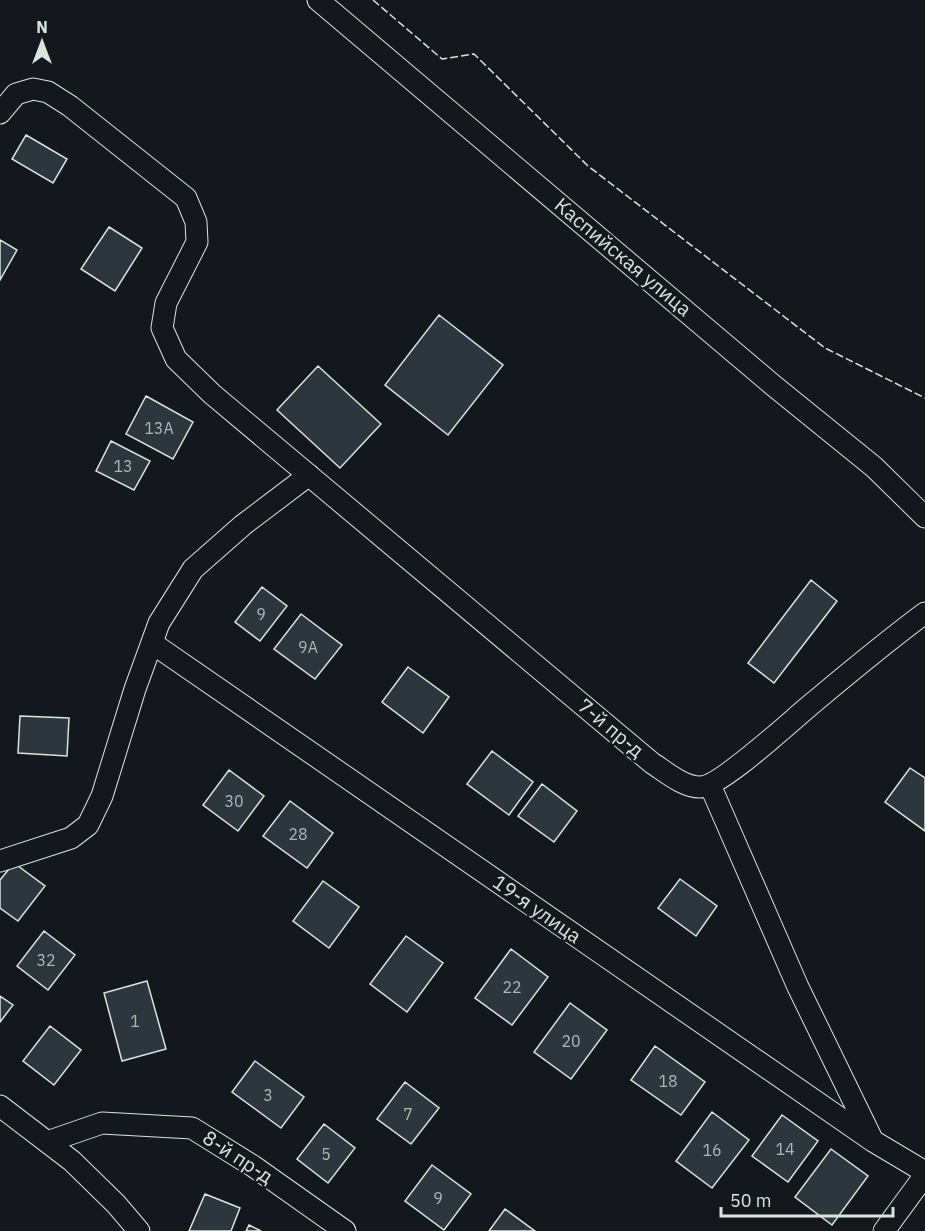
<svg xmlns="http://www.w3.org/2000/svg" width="925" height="1231" viewBox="0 0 925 1231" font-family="'IBM Plex Sans',sans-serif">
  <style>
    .building { fill: #2c363c; stroke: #d8e6dc; stroke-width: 1.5 }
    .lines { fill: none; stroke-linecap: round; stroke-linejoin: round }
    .minor-casing { stroke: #d8e6dc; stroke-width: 23 }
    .minor { stroke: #14181c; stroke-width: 21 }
    .fence { stroke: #d8e6dc; stroke-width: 1.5; stroke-dasharray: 8 3; stroke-linecap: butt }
    .labels { text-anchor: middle; stroke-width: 4.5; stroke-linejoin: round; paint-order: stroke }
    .number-label { font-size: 16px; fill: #adbab4 }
    .street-label { font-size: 20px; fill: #d8e6dc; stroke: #14181c }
  </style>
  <rect width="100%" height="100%" fill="#14181c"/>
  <path class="building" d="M26 135 67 159 53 183 12 159Z
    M109 227 142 248 115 291 81 269Z
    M0 240 17 250 0 280Z
    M439 315 503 365 448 435 385 385Z
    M318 366 381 424 340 468 277 410Z
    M146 396 193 422 173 459 126 434Z
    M111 441 150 461 134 490 96 471Z
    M811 580 837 601 774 683 748 663Z
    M262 587 287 606 260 641 235 622Z
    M301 614 342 645 315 679 274 649Z
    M408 667 449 697 423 733 382 702Z
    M20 716 69 718 67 756 18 753Z
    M492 751 533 782 509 815 467 784Z
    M910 768 925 778V831L885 802Z
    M229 770 264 796 238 831 203 805Z
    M542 784 577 811 554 842 518 816Z
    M290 801 333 833 307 868 263 836Z
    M14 863 45 886 18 921 0 908V880Z
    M680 879 717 906 696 936 658 908Z
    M323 881 359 907 329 948 293 921Z
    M44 931 75 955 48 990 17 966Z
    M406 936 443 963 407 1012 370 984Z
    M511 949 548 977 512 1025 475 998Z
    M147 981 166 1049 122 1061 104 993Z
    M0 996 13 1005 0 1022Z
    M570 1003 607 1030 571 1079 534 1052Z
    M50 1026 81 1050 54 1085 23 1061Z
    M655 1046 705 1082 681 1115 631 1080Z
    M255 1061 304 1097 281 1128 232 1092Z
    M405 1082 439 1108 411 1144 377 1119Z
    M712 1112 749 1140 712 1188 676 1161Z
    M782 1115 818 1141 788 1182 752 1156Z
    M324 1124 355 1148 328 1183 297 1159Z
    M831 1149 868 1176 832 1225 795 1197Z
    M432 1165 471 1194 444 1230 405 1201Z
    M205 1194 240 1208 231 1231H189Z
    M505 1209 535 1231H489Z
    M249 1225 261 1231H246Z"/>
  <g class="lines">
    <defs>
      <path id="minor" d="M318 0 774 386 874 467 925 517
        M0 113 16 94 33 89 48 92 70 106 186 198 196 222 197 242 166 303 162 328 176 359 212 394 652 763C666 772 683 787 700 787 721 787 794 718 814 702 850 672 887 641 925 613
        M152 643 873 1141 925 1172
        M710 785 798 987 872 1139
        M0 861 71 838 88 825 102 796 135 689 159 623 193 569 243 525 309 475
        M0 1106 72 1161 116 1204 139 1231
        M47 1142 102 1123 192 1128 253 1166 345 1231
        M884 1231 925 1175"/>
    </defs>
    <use href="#minor" class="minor-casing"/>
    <use href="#minor" class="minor"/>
    <path class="fence" d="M373 0 442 59 474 54 588 166 825 348 925 398"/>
  </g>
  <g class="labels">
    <g class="number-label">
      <text x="159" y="434">13А</text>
      <text x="123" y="472">13</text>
      <text x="261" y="620">9</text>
      <text x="308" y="653">9А</text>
      <text x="234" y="807">30</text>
      <text x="298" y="840">28</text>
      <text x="46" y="966">32</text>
      <text x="512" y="993">22</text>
      <text x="135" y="1027">1</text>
      <text x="571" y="1047">20</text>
      <text x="668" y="1087">18</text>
      <text x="268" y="1101">3</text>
      <text x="408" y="1120">7</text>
      <text x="785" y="1155">14</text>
      <text x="712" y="1156">16</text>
      <text x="326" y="1160">5</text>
      <text x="438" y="1204">9</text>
    </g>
    <g class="street-label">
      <text transform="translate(623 257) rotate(40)" y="7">Каспийская улица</text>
      <text transform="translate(611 728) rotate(40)" y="7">7-й пр-д</text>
      <text transform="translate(537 909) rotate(35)" y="7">19-я улица</text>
      <text transform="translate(238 1157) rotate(33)" y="7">8-й пр-д</text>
    </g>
  </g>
  <g transform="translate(42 42)" stroke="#14181c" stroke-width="4.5" paint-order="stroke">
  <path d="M0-4.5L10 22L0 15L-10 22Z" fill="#d8e6dc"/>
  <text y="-9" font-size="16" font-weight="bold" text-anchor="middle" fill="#d8e6dc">N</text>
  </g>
  <path d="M721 1207v9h172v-9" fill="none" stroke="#d8e6dc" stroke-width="3"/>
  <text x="730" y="1207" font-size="18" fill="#d8e6dc" stroke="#14181c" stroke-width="4.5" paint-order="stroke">50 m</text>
</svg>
